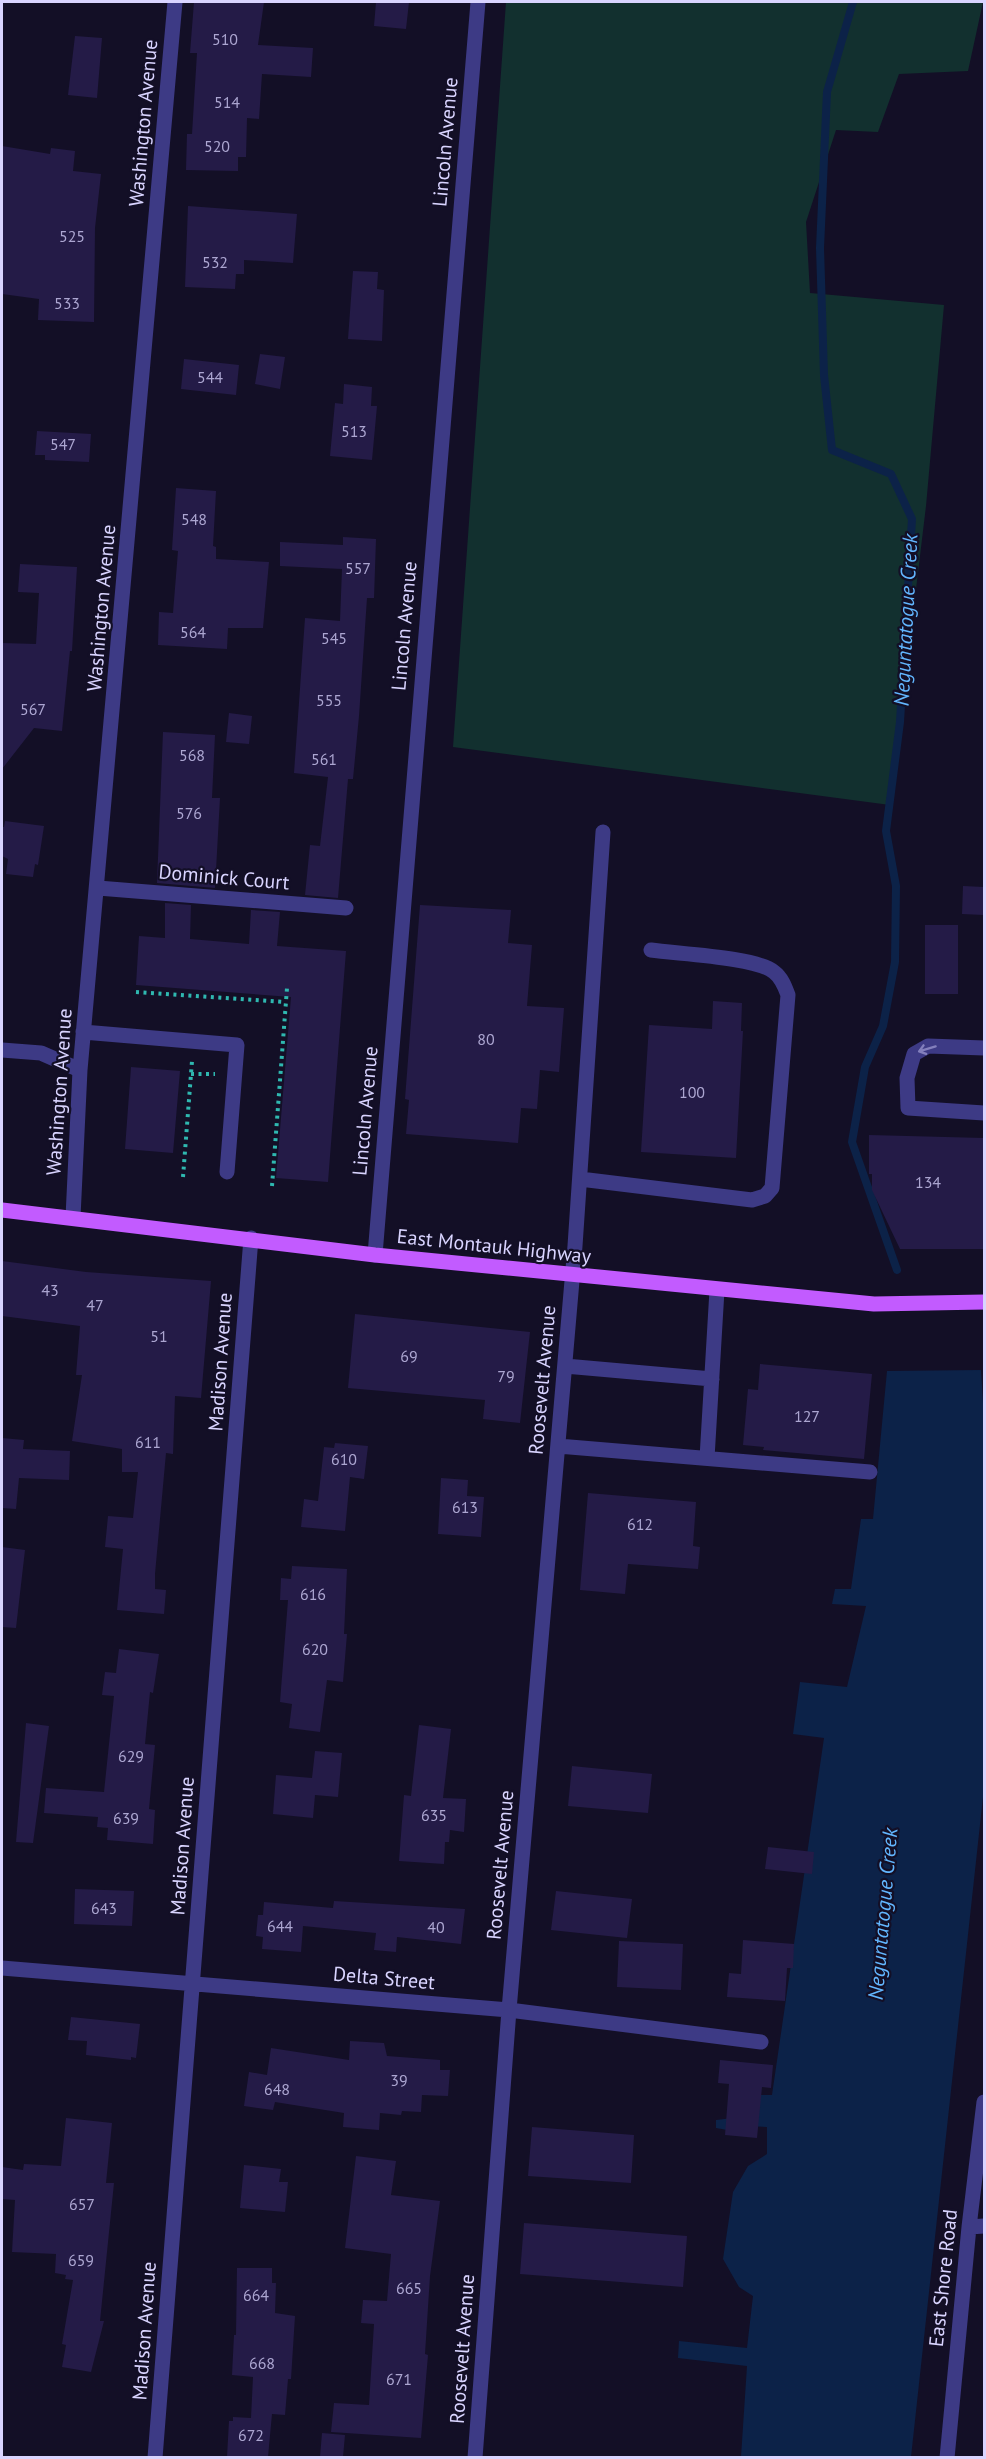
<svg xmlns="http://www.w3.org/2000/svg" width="986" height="2459" viewBox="0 0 986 2459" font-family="'PT Sans',sans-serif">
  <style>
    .green { fill: #12302f }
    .water { fill: #0c2248 }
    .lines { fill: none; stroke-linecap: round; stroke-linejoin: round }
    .stream { stroke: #0c2248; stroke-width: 8 }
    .building { fill: #241b47 }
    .path { stroke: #2fb8b0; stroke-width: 4; stroke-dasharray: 3 4.5; stroke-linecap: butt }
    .minor { stroke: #3d3a85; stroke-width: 15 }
    .major { stroke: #c25bff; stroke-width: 15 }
    .oneway { stroke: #837fbc }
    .labels { text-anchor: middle; stroke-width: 4.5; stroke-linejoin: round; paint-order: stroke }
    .number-label { font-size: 16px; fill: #aca6d1 }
    .street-label { font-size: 20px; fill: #d9d4ff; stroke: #130f26 }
    .water-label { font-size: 21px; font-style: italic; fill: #62b6ff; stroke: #130f26 }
  </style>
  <rect width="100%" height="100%" fill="#130f26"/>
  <path class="green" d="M506 2H983L968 71 899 74 878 132 836 130 806 222 810 293 944 305 926 506 890 805 453 747Z"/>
  <path class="water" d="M981 1370 984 1419V1788L911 2457H741L747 2366 678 2358 679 2341 747 2348 753 2296 739 2287 723 2259 733 2192 748 2166 767 2154V2127L745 2126 744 2133 716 2128V2120L742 2117 747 2095H772L824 1738 793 1734 800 1682 847 1687 866 1606 832 1604 835 1589H851L861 1519H873L887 1371Z"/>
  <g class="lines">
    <path class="stream" d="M853 2 827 92 820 248 824 375 832 450 891 474 912 519 900 722 886 831 896 886 895 962 883 1026 865 1067 852 1142 897 1270"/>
  </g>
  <path class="building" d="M194 2H264L258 45 313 48 311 77 262 74 259 119 247 118 246 157H238V171L186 170 187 134H192L197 53H190Z
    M376 2H409L406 29 374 26Z
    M75 36 102 38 97 98 68 95Z
    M2 146 50 154 51 148 75 151 73 171 101 174 95 228 94 322 38 320 39 299 2 294Z
    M188 206 297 214 293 263 244 260V274H236L235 289 185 287Z
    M353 271 378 272 377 289 384 290 382 341 348 339Z
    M260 354 285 357 280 389 255 384Z
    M184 359 239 365 236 395 181 389Z
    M344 384 372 387 371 406H377L372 460 330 456 335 403 343 404Z
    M37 431 91 434 89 462 45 460V455H35Z
    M176 488 216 491 213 546 216 547V559L269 562 263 628H228L227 649 158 645 159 612 173 613 178 551 172 550Z
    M343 537 376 539 374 598H367L359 716 353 779H348L338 898 305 895 310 845 320 846 328 777 294 773 305 618 340 621 342 569 280 566V542L343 545Z
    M20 564 77 567 72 651H70L62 731 34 728 2 769V643L36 644 39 593 18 592Z
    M229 713 252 716 249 744 226 742Z
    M163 732 215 735 212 798H220L215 888 157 883Z
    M5 821 44 826 38 865 35 864 33 877 6 874 8 859 2 856V827H4Z
    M963 886 984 887V915L962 914Z
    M165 903 191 905 190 939 249 944 251 910 280 912 277 946 346 951 328 1182 276 1178 291 997 136 985 139 936 165 938Z
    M420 905 511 910 508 943 532 945 527 1006 564 1008 559 1072 540 1070 537 1109 521 1108 518 1143 406 1134 409 1100 405 1099Z
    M925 925H958V994H925Z
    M713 1001 742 1003 741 1031H743L736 1158 641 1152 649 1025 712 1029Z
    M131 1067 180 1071 173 1153 125 1149Z
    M869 1135 984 1138V1249H900L872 1190V1174H869Z
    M2 1261 86 1272 211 1281 201 1398 175 1396 173 1454 166 1453 155 1574V1589L166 1590 164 1614 117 1610 123 1549 105 1547 108 1516 133 1518 138 1472H122V1449L72 1441 82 1375H76L80 1326 2 1316Z
    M355 1314 530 1332 520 1423 483 1419 485 1400 348 1388Z
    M760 1364 872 1374 864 1459 763 1450 764 1447 743 1445 748 1389 758 1390Z
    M2 1438 24 1440 23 1449 70 1451 69 1480 19 1478 16 1509 2 1508Z
    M335 1443 368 1446 364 1479 350 1477 345 1531 301 1527 304 1499 318 1501 324 1447 334 1448Z
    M441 1478 468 1480 467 1496 484 1497 481 1537 438 1534Z
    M588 1493 696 1502 693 1546 700 1547 698 1569 628 1564 625 1594 580 1590Z
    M2 1547 25 1550 16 1628 2 1627Z
    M292 1566 347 1569 344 1634H347L343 1682 327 1680 320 1732 289 1728 292 1704 280 1702 288 1600H280L281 1578 291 1579Z
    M119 1649 159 1654 153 1693 150 1692 145 1744 155 1745 149 1809 155 1810 153 1844 107 1840 108 1828 97 1827 98 1817 44 1813 46 1788 104 1792 114 1696 102 1695 105 1672 116 1673Z
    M26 1723 49 1726 33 1843 16 1842Z
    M419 1725 451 1729 443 1798 466 1799 464 1832 450 1830 449 1842H445L444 1864 399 1861 404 1795 411 1796Z
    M315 1751 342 1753 338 1797 315 1795 313 1818 273 1814 276 1775 312 1778Z
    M572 1766 652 1774 648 1813 568 1806Z
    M768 1847 814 1852 812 1874 765 1869Z
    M75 1889 134 1891 132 1926 74 1924Z
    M556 1891 632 1899 627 1938 551 1930Z
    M334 1901 465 1909 461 1944 397 1937 396 1952 374 1950 376 1933 303 1926 301 1952 262 1949 263 1937 256 1936 258 1915H263L264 1902 333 1908Z
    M743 1940 794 1944 793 1968H787L785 2001 727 1997 729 1973 741 1974Z
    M619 1941 683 1944 681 1990 617 1987Z
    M71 2017 140 2024 136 2058 131 2057V2060L86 2055 87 2041 68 2040Z
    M350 2041 384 2043 387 2056 440 2060V2070H450L448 2096 422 2095 421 2112 402 2111 401 2115 380 2113 379 2130 343 2127 344 2113 275 2102 273 2110 244 2106 249 2072 267 2075 271 2048 349 2060Z
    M720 2060 773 2065 771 2088 762 2087 757 2138 725 2135 729 2084 718 2083Z
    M66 2118 112 2123 106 2183H114L100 2321H104L91 2372 62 2367 66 2345 62 2344 73 2280 65 2279 66 2275 55 2273 56 2254 12 2252 15 2200 2 2199V2167L23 2170 24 2164 61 2166Z
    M532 2127 634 2135 631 2183 528 2176Z
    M356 2156 396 2161 391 2195 440 2201 430 2276 425 2354 428 2355 421 2438 331 2432 334 2403 369 2405 374 2324 361 2323 363 2300 387 2301 391 2254 345 2248Z
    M244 2165 281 2169 279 2182H288L285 2212 240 2208Z
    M524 2223 687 2236 683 2287 520 2274Z
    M237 2268H272V2283H276L275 2313 295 2316 291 2379H288L285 2415 272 2414 268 2457H227L229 2421H233V2417L251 2418 253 2377 232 2375 234 2335H236Z
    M322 2433 345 2435 343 2457H320Z"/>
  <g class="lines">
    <path class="path" d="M136 992 285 1002
      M191 1074H215
      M183 1177 192 1061
      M272 1186 287 988"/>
    <path class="minor" d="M98 888 346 908
      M83 1032 237 1045 227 1172
      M984 1048 928 1046 914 1054 907 1078 908 1108 984 1113
      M2 1050 41 1053 80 1070
      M580 1179 752 1200 765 1196 772 1188 788 995C785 987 782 978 774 972 756 957 678 954 651 950
      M73 1217 80 1070 175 2
      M375 1255 478 2
      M565 1366 712 1379
      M558 1446 870 1472
      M707 1458 717 1290
      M2 1968 509 2010 761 2042
      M969 2227 984 2226
      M155 2458 251 1238
      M475 2458 509 2010 575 1246 603 832
      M947 2458 969 2227 984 2102"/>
    <path class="major" d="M2 1210 375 1255 874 1304 984 1302"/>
  </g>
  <defs><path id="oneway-shaft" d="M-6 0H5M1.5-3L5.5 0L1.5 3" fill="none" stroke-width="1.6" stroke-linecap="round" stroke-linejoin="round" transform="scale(1.5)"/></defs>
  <use class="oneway" href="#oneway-shaft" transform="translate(927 1049) rotate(163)"/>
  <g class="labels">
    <g class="number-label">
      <text x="225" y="45">510</text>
      <text x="227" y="108">514</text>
      <text x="217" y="152">520</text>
      <text x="72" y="242">525</text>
      <text x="215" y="268">532</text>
      <text x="67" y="309">533</text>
      <text x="210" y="383">544</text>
      <text x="354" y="437">513</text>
      <text x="63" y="450">547</text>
      <text x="194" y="525">548</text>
      <text x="358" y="574">557</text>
      <text x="193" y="638">564</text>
      <text x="334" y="644">545</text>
      <text x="329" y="706">555</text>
      <text x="33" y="715">567</text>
      <text x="192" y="761">568</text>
      <text x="324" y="765">561</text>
      <text x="189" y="819">576</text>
      <text x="486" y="1045">80</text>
      <text x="692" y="1098">100</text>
      <text x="928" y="1188">134</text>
      <text x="50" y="1296">43</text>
      <text x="95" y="1311">47</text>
      <text x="159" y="1342">51</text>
      <text x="409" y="1362">69</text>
      <text x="506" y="1382">79</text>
      <text x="807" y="1422">127</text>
      <text x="148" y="1448">611</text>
      <text x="344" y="1465">610</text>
      <text x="465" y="1513">613</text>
      <text x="640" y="1530">612</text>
      <text x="313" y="1600">616</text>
      <text x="315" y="1655">620</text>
      <text x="131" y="1762">629</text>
      <text x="434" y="1821">635</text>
      <text x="126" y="1824">639</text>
      <text x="104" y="1914">643</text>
      <text x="280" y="1932">644</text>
      <text x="436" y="1933">40</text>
      <text x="399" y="2086">39</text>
      <text x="277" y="2095">648</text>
      <text x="82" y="2210">657</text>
      <text x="81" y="2266">659</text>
      <text x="409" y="2294">665</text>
      <text x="256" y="2301">664</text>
      <text x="262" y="2369">668</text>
      <text x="399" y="2385">671</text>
      <text x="251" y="2441">672</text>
    </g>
    <g class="street-label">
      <text transform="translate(143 123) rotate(-85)" y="7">Washington Avenue</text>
      <text transform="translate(445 142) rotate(-85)" y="7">Lincoln Avenue</text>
      <text transform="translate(101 608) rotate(-85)" y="7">Washington Avenue</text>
      <text transform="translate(404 626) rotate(-85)" y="7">Lincoln Avenue</text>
      <text transform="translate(224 877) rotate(5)" y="7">Dominick Court</text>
      <text transform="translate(59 1092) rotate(-86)" y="7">Washington Avenue</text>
      <text transform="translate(365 1111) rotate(-85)" y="7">Lincoln Avenue</text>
      <text transform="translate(494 1246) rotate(6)" y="7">East Montauk Highway</text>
      <text transform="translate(220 1362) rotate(-86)" y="7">Madison Avenue</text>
      <text transform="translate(542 1380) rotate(-85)" y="7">Roosevelt Avenue</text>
      <text transform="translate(182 1846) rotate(-86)" y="7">Madison Avenue</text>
      <text transform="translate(500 1865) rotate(-85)" y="7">Roosevelt Avenue</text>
      <text transform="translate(384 1978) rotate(5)" y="7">Delta Street</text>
      <text transform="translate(943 2278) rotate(-84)" y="7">East Shore Road</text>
      <text transform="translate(144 2331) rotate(-86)" y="7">Madison Avenue</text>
      <text transform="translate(462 2349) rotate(-86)" y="7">Roosevelt Avenue</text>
    </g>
    <g class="water-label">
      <text transform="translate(906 620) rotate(-87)" y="7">Neguntatogue Creek</text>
      <text transform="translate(883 1914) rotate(-85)" y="7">Neguntatogue Creek</text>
    </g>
  </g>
  <rect width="986" height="2459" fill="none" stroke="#d9d4ff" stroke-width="6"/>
</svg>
